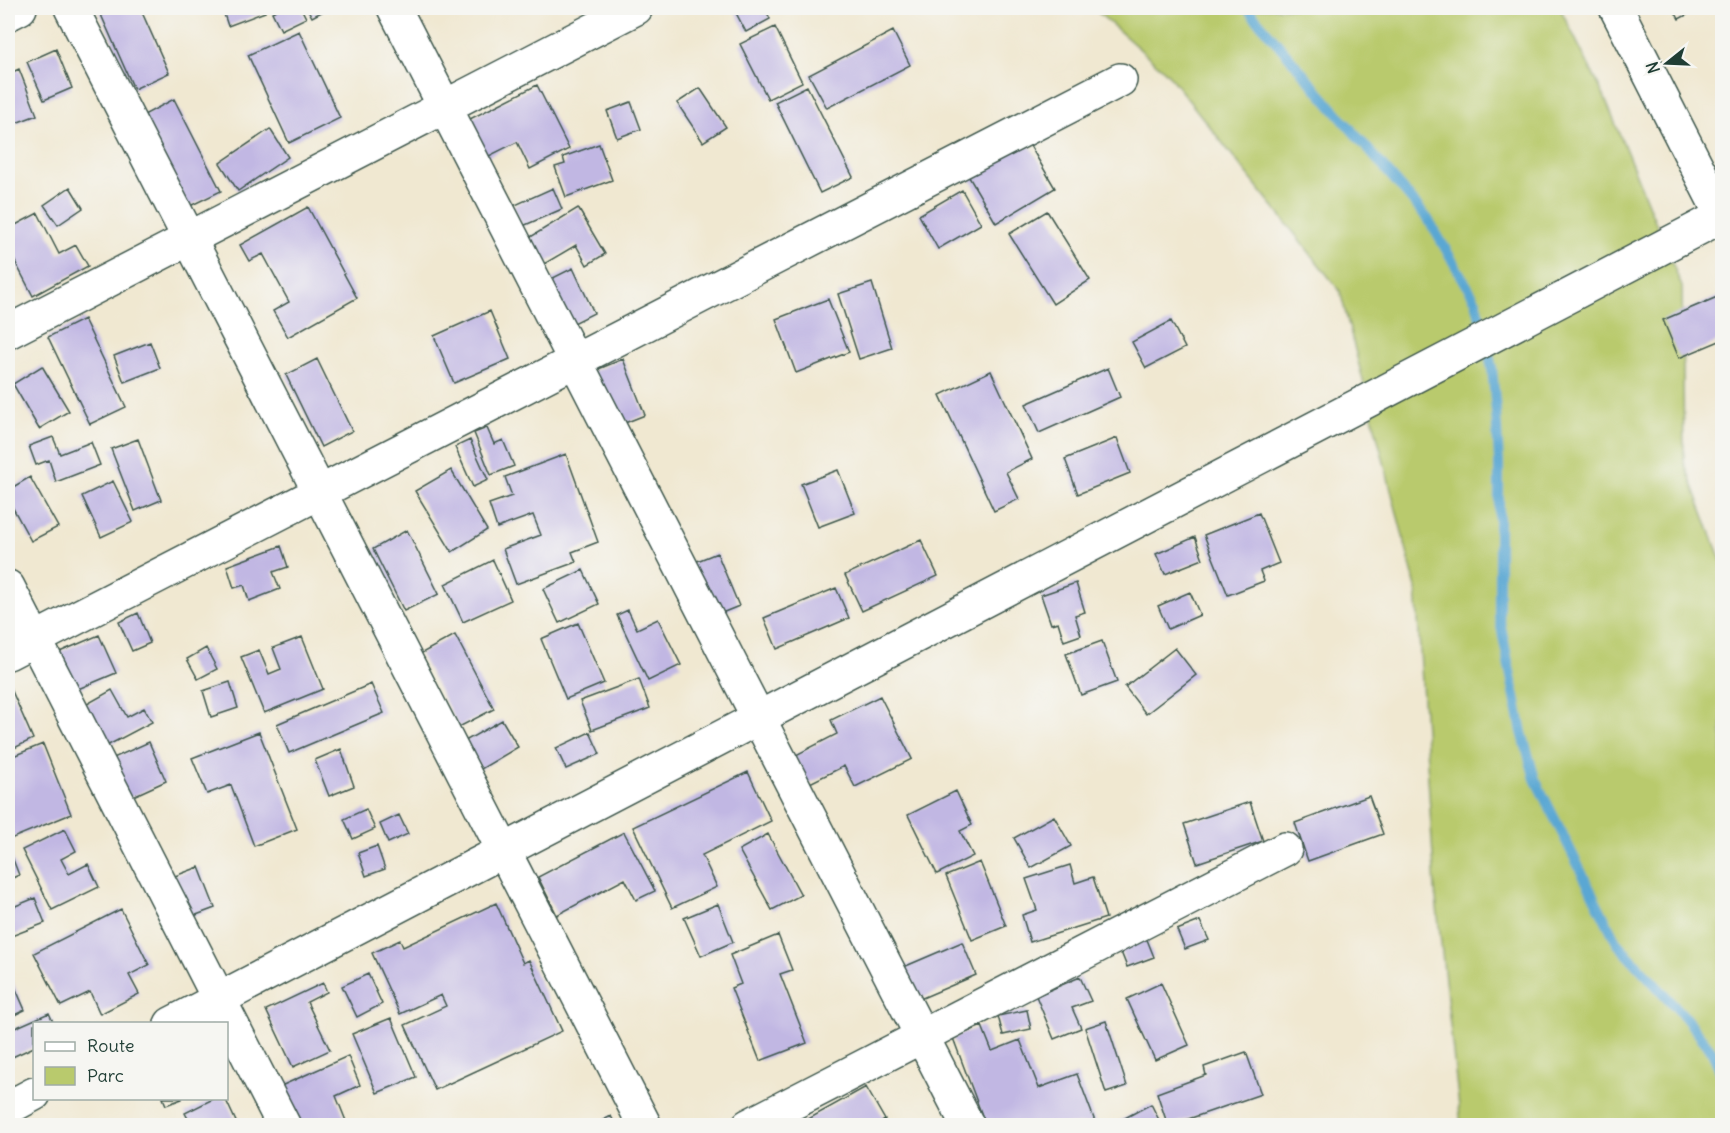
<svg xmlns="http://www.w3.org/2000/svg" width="1730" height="1133" viewBox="0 0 1730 1133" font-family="Delius,sans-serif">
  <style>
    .green { fill: #b9ca6d; stroke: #6c8450; stroke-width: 1.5 }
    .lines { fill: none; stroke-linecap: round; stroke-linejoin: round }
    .stream { stroke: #5aa7d3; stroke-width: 10 }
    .building { fill: #c1b7e3 }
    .minor-casing { stroke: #3e574c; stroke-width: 36 }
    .tertiary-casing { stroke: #3e574c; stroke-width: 36 }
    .minor { stroke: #fff; stroke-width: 33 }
    .tertiary { stroke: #fff; stroke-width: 33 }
  </style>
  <rect width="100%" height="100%" fill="#f6f6f2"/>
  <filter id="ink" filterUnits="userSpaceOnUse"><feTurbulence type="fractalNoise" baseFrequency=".0167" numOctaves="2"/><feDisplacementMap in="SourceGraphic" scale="12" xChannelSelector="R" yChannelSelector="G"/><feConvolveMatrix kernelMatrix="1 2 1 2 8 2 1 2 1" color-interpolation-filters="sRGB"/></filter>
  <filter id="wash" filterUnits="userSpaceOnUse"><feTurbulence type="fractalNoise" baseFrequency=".008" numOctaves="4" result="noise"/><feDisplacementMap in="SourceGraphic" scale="24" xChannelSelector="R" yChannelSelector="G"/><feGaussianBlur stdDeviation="1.35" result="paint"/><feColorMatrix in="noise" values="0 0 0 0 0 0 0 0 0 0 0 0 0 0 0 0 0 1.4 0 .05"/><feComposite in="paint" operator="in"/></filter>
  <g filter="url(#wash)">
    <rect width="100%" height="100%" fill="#f0e8d1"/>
    <path class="green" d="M1093 8H1560L1604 96 1682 287 1684 462 1722 563V1125H1461L1435 889 1416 587 1340 291 1167 73Z"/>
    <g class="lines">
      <path class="stream" d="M1247 8 1428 219 1476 301 1492 368 1496 411 1499 462V616L1522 732 1535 779 1617 943 1684 1016 1712 1051 1722 1076"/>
    </g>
    <g id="blocks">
      <path class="building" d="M98 8H140L169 73 134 89Z
        M222 8H263L265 12 228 26Z
        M280 8H301L306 18 281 30 272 12Z
        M307 8H329L312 17Z
        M742 8H765L770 19 746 32 735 11Z
        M1673 8H1700L1679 19Z
        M775 27 802 82 768 99 740 44Z
        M299 31 340 118 289 143 248 55Z
        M893 31 910 65 827 108 809 75Z
        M56 49 72 88 44 100 27 62Z
        M19 69 37 115 8 126V74Z
        M537 85 569 149 530 169 517 142 477 162 458 125Z
        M807 86 853 177 820 193 775 102Z
        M700 88 726 127 703 142 677 103Z
        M174 99 221 191 188 207 142 116Z
        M631 102 641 129 617 138 607 111Z
        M270 129 288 157 238 191 220 163Z
        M1025 137 1055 188 996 223 966 172Z
        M599 144 612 180 566 197 555 167 565 164 563 157Z
        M70 187 83 208 58 225 44 205Z
        M553 188 562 209 523 226 513 206Z
        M962 190 981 224 938 249 919 215Z
        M308 207 357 298 288 337 273 311 289 302 263 254 249 261 240 245Z
        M578 208 605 254 587 265 576 245 539 267 524 241Z
        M1047 211 1090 280 1053 304 1009 234Z
        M38 213 59 254 76 245 88 266 33 296 8 248V229Z
        M573 268 594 313 566 327 545 282Z
        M8 276 14 291 8 294Z
        M872 283 892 348 859 359 838 294Z
        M1722 295V340L1679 358 1663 320Z
        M828 299 849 352 796 373 776 319Z
        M490 311 510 359 454 383 434 336Z
        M84 319 126 407 90 424 48 337Z
        M1171 321 1185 348 1146 368 1132 342Z
        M150 342 160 368 124 382 114 356Z
        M317 359 352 431 321 447 286 375Z
        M623 359 645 415 607 430 584 375Z
        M42 366 69 411 39 429 13 384Z
        M1108 368 1120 397 1039 433 1026 404Z
        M991 371 1032 459 1006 472 1019 499 994 511 940 395Z
        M487 428 494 444 503 440 514 466 491 475 474 433Z
        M53 437 60 454 91 442 100 465 56 482 49 460 36 465 29 446Z
        M1117 438 1130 473 1078 494 1065 459Z
        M138 439 161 500 135 511 111 449Z
        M470 440 488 480 473 487 455 447Z
        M566 454 598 542 572 552 576 562 516 584 503 549 541 535 533 515 497 528 489 504 512 496 505 477Z
        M451 470 487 530 452 552 415 491Z
        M838 470 855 513 818 527 801 484Z
        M30 477 58 527 31 541 8 499V490Z
        M113 481 133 522 101 537 82 496Z
        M1259 513 1279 563 1260 571 1264 581 1228 595 1204 535Z
        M407 530 439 594 404 611 373 549Z
        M1195 537 1203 559 1165 574 1156 554Z
        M921 540 938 576 862 611 845 575Z
        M281 546 288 567 273 572 280 589 249 601 244 585 234 588 227 566Z
        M717 553 739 606 702 621 680 568Z
        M493 560 511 600 463 622 445 584Z
        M583 570 599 604 559 623 543 589Z
        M1076 583 1085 612 1075 615 1081 635 1064 641 1058 622 1051 624 1041 595Z
        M836 588 849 618 777 649 764 618Z
        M1190 592 1200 615 1168 629 1158 606Z
        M628 610 637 629 658 619 681 665 648 681 617 615Z
        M138 613 150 643 132 651 119 622Z
        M578 623 604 683 566 699 541 639Z
        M99 635 116 673 71 692 55 654Z
        M455 635 494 709 459 727 420 654Z
        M302 637 323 689 264 713 241 657 259 650 269 674 281 669 273 648Z
        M1102 641 1117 682 1081 695 1066 654Z
        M206 648 217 669 198 679 187 659Z
        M1175 648 1196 675 1146 714 1125 687Z
        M639 679 650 708 592 730 580 701Z
        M8 682 33 739 8 751Z
        M230 682 238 708 211 717 203 691Z
        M371 684 384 713 289 753 277 724Z
        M112 690 127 717 144 708 152 722 101 749 80 708Z
        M880 696 912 759 855 787 844 766 808 784 794 756 837 734 831 720Z
        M502 720 518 747 481 769 465 741Z
        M259 732 297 829 254 846 231 785 207 794 192 758Z
        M590 732 600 754 566 769 556 748Z
        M149 742 166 781 118 803 100 764Z
        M43 744 71 814 8 840V758Z
        M341 749 354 786 329 796 315 760Z
        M748 772 771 821 702 855 717 887 672 908 633 827Z
        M956 791 972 825 960 831 973 856 937 874 908 815Z
        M1369 796 1383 834 1308 861 1295 823Z
        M1250 802 1263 841 1197 863 1184 824Z
        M366 809 375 829 353 839 344 819Z
        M399 815 408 834 388 843 380 824Z
        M1054 816 1071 846 1031 868 1014 838Z
        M65 829 76 851 61 859 69 874 88 864 99 887 52 910 22 850Z
        M624 832 655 891 636 900 625 879 557 915 538 877Z
        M768 834 801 895 772 910 739 850Z
        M377 846 385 869 366 876 358 853Z
        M12 857 19 875 8 880V859Z
        M980 862 1006 926 972 940 946 876Z
        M1070 865 1075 883 1093 877 1106 918 1030 942 1022 915 1037 910 1026 879Z
        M199 867 215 908 175 923 159 882Z
        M35 898 45 923 9 937 8 909Z
        M496 903 523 963 529 960 562 1031 435 1090 405 1025 446 1006 441 995 400 1014 372 953 400 940 403 947Z
        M718 904 733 942 701 956 684 918Z
        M121 909 149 965 129 975 139 994 100 1014 90 992 61 1006 34 953Z
        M1200 921 1209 940 1185 949 1177 930Z
        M778 935 792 970 780 974 807 1043 760 1061 731 988 741 984 730 955Z
        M1146 937 1154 957 1127 967 1119 947Z
        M962 942 976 975 913 1002 899 969Z
        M8 971 25 1010 8 1018Z
        M368 974 382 1004 357 1017 342 986Z
        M1080 977 1091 1001 1072 1008 1081 1028 1054 1039 1036 996Z
        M323 983 327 992 307 1002 330 1050 293 1067 266 1010Z
        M1161 983 1189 1045 1155 1060 1127 999Z
        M1027 1010 1031 1029 1003 1035 998 1016Z
        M49 1013 54 1024H34V1047L8 1059V1031Z
        M391 1018 416 1077 377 1093 352 1034Z
        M1106 1021 1127 1086 1106 1093 1085 1028Z
        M982 1026 992 1051 1020 1040 1039 1088 1077 1074 1096 1124 986 1126 953 1038Z
        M1246 1052 1261 1094 1168 1126 1157 1093 1206 1075 1204 1067Z
        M348 1056 360 1085 336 1096 348 1126H287L272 1090Z
        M866 1087 885 1120 875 1126H805L803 1122Z
        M163 1098H182V1099L166 1105Z
        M215 1098H225L238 1126H192L185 1113Z
        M1151 1104 1162 1126H1110Z
        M611 1116 616 1126H592Z"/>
    </g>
  </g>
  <g filter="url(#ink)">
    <use href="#blocks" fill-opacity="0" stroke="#3e574c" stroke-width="1.5"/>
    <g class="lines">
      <defs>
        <path id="minor" d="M71 8 645 1126
          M394 8 968 1126
          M1616 8 1722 216
          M8 14 20 8
          M8 332 636 8
          M8 587 284 1126
          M8 653 1120 80
          M748 1126 1285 849"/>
        <path id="tertiary" d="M171 1024 1722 216
          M8 1108 34 1094"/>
      </defs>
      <use href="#minor" class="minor-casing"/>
      <use href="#tertiary" class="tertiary-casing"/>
      <use href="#minor" class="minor"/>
      <use href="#tertiary" class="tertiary"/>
    </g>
  </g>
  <rect width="1730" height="1133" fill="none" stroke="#f6f6f2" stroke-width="30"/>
  <rect x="33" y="1022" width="195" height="78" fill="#f6f6f2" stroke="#a0aca6" stroke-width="1.5"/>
  <rect x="45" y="1042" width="30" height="9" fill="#ffffff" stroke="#a0aca6" stroke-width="1.5"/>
  <text x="87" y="1052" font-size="18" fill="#1f3d34">Route</text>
  <rect x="45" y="1067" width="30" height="18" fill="#b9ca6d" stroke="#a0aca6" stroke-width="1.5"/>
  <text x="87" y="1082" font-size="18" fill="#1f3d34">Parc</text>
  <g transform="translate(1667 63) rotate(252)" stroke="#f6f6f2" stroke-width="4.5" paint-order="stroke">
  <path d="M0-4.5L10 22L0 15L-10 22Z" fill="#1f3d34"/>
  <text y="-9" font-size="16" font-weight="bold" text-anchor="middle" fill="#1f3d34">N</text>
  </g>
</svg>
